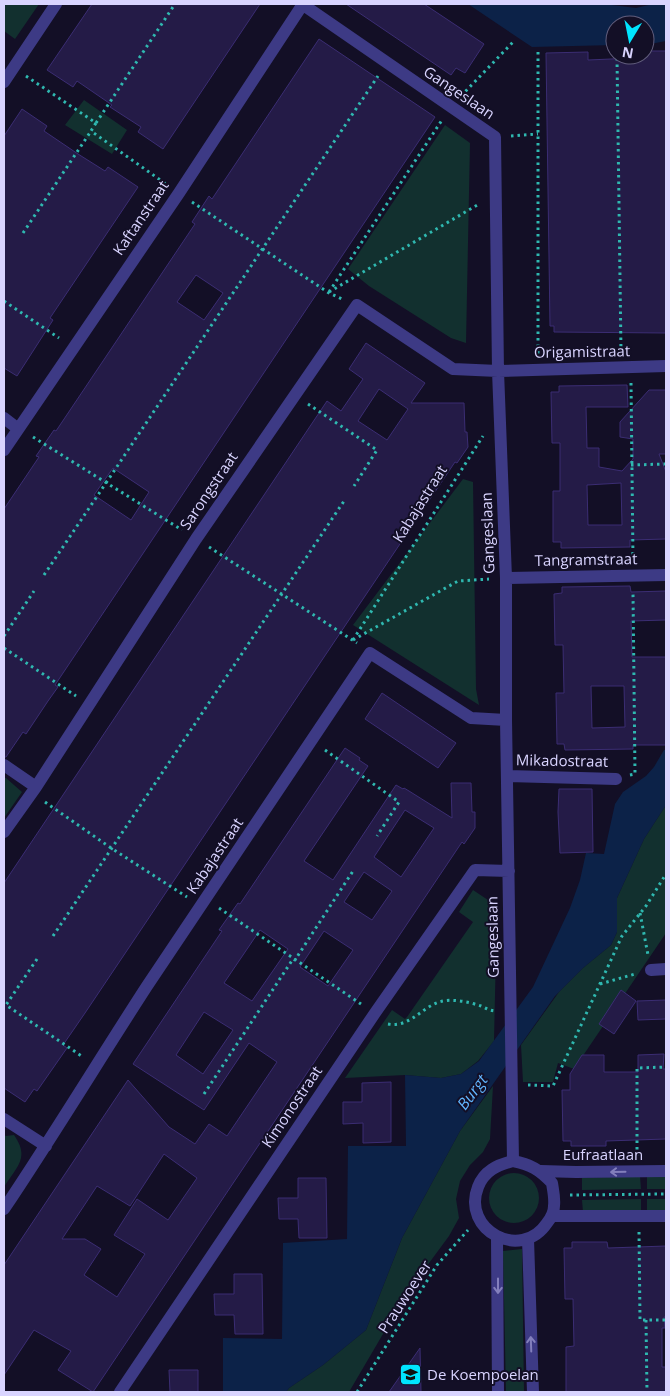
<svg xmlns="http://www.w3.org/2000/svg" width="670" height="1396" viewBox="0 0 670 1396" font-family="'Open Sans',sans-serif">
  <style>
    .green { fill: #12302f }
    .water { fill: #0c2248 }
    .building { fill: #241b47; stroke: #3b2d73; fill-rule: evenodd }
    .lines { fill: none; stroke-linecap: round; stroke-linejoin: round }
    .path { stroke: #2fb8b0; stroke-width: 3; stroke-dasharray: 2.5 4; stroke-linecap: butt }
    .minor { stroke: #3d3a85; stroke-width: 12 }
    .oneway { stroke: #837fbc }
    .labels { text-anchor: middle; stroke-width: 4; stroke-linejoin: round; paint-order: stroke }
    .street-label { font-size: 15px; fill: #d9d4ff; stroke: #130f26 }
    .poi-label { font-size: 15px; fill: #d9d4ff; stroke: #130f26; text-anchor: start }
    .water-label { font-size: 16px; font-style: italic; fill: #62b6ff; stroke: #130f26 }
  </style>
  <rect width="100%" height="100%" fill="#130f26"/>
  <path class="green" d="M4 4H39L15 39 4 31Z
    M84 100 127 130 112 154 65 125Z
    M445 125 470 143 466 343 451 338 369 286 348 269Z
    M463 479 473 482 476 689 479 705 353 625Z
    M4 778H6L22 792 4 818Z
    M666 805V933L574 1069 558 1063 553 1082H523L521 1045 559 992 583 968 611 945 617 932V898L644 839Z
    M473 890 497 906 494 1041 478 1061 461 1074 441 1078 405 1075 345 1078 392 1010 405 1019 407 1017 473 922 459 912Z
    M493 1086 490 1139 483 1152 470 1165 460 1181 456 1199 459 1218 449 1236 407 1293 349 1392H286L289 1388 323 1365 366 1330 402 1238 460 1131Z
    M4 1135 6 1136 14 1135C30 1158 17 1166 4 1187Z
    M489 1198a25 25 0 1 1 50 0a25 25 0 1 1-50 0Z
    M640 1176 641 1189 582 1190V1178Z
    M647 1177H666V1189H647Z
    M641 1199V1211L583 1212 582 1200Z
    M647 1199H666V1211H647Z
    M522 1249 524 1392H506L503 1251Z"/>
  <path class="water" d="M468 4H604L636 8 653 4H666V41L645 45V25H615V45L532 47Z
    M664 750H666V805L644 839 617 898V932L611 945 583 968 555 996 460 1131 402 1238 366 1330 323 1365 289 1388 286 1392H223V1338L282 1339 283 1243 347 1239 348 1146H406L405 1075 441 1078 461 1074 479 1061 533 987 570 908 580 880 586 853 604 854 615 804 623 792 646 776 654 767Z"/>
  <path class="building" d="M92 4H260L163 149 138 132 141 127 110 107 112 105 77 81 73 87 47 70Z
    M346 4H424L484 44 465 73 456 68 451 75Z
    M319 39 435 117 55 685 58 687 48 701 26 734 23 732 6 757H4V509L39 457 36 456 54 430 56 431 195 224 192 222 209 196 212 199ZM196 275 223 293 204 320 177 302ZM113 468 149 492 131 520 94 495Z
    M647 51H666V333L554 332V326H550L546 53 588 52V60L611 59 647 57Z
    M22 109 47 126 44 131 78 154 105 171 108 167 138 187 50 318 53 320 17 376 4 368V136Z
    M366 343 425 383 411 403H464L465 432H467L468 447 457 463 455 462 85 1013 63 1045 67 1048 37 1091 34 1089 25 1102 4 1088V883L327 401 341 411 363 379 349 369ZM379 389 408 409 387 440 358 421Z
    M627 385 628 407H586L587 448H599V467L622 471 633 459V439L620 437V422L649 390H666V454H659L666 472V539L630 540V547L561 548V542H553V491H560V443H552L551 392H559V386ZM621 483 622 525H588L587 485Z
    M630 586 631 592 666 591V620L631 621 632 657H666V745H633V749L565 750 564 744H557L556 693H564L563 645H555L554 594 562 593V587ZM591 686H624L625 727 592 728Z
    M382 693 456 743 438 768 365 719Z
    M345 748 360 758 359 760 368 766 304 861 333 880 396 785 403 789 404 788 409 791 452 818 451 783H471L472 812H475V828L464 844 462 842 93 1392 58 1370 71 1351 34 1330 4 1375V1265L128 1080 169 1127 195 1144 209 1124 227 1136 277 1062 249 1043 204 1110 133 1064 222 931 219 930 238 903 240 904ZM405 810 434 828 401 877 374 857ZM364 872 392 891 372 920 344 902ZM260 930 288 949 252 1001 224 983ZM324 931 353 950 328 986 300 967ZM204 1012 233 1030 203 1074 176 1055ZM164 1154 197 1178 168 1220 137 1199 114 1235 145 1254 117 1297 84 1275 101 1249 85 1239H62L97 1186 130 1206Z
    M559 789H592L593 852 560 853 558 812Z
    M621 990 636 1001 614 1034 599 1024Z
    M666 1000V1019L638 1020 637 1001Z
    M664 1054 663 1069H666V1139L606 1141V1146H571V1141H563L562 1090H570V1074L582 1055H604V1072H638V1055Z
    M391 1082V1142L363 1143V1123L343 1124V1102H362V1083Z
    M298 1178H326L327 1238H299L298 1219H279L278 1198H298Z
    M572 1242H607L608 1248 666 1246V1317H664L665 1328H662V1367H666V1392H566V1347L574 1346 573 1299H565L564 1248H572Z
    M234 1274H262L263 1334H235L234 1315H215L214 1294H234Z
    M420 1348 421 1392H389Z
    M169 1370H198V1392H170Z"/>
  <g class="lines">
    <path class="path" d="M538 52V354
      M617 58 621 352
      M26 76 96 123 91 131 166 184
      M461 96 513 42
      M96 123 175 4
      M511 136 538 134
      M192 202 329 293 342 299
      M23 233 91 131
      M329 292 442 120
      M329 292 479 204
      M4 301 59 338
      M631 383 633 559
      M308 404 377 450 354 486
      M33 437 182 530
      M631 465 666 464
      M106 483 378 76
      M209 547 357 643
      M44 575 106 483
      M4 636 34 591
      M353 640 483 436
      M353 640 458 581 489 579
      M4 648 76 696
      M325 750 399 802 377 836
      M630 775 635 774 633 593
      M45 802 111 848 187 897
      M219 908 361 1004
      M640 913 648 955
      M53 936 344 501
      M37 959 6 1005 83 1057
      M600 984 635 974
      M388 1024C409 1028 421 1008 439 1002 452 998 469 1002 481 1006 486 1008 490 1011 496 1011
      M528 1085 553 1086 622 936 646 906 666 874
      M204 1094 293 959 295 960 353 871
      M637 1156V1068L666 1067
      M570 1195 666 1194
      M639 1232 640 1320H666
      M646 1320 647 1392
      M357 1392 437 1265 468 1230"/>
    <path class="minor" d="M302 4 495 137 498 371 506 578V720L513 1161
      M4 82 56 4
      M4 418 17 428
      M4 450 179 193 303 4
      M506 578 666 575
      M4 765 36 787
      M508 776 616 779
      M4 832 36 787 196 539 357 305 453 369 498 371 666 366
      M651 970 666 969
      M4 1119 46 1146
      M513 1161C530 1164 540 1170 552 1183 553 1190 555 1198 554 1206 554 1212 551 1218 547 1223 521 1262 461 1230 478 1187 484 1171 497 1165 513 1161Z
      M541 1171 576 1172 666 1171
      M4 1209C53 1136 99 1060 147 986 221 875 296 764 370 653L471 718 506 720
      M552 1216H666
      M497 1238 498 1392
      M528 1239 533 1392
      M120 1392 375 1013 475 870 509 871"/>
  </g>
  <defs><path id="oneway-shaft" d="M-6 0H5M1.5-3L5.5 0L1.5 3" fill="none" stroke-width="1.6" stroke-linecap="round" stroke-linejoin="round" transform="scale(1.25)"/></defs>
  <g class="oneway">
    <use href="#oneway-shaft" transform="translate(618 1172) rotate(179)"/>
    <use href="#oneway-shaft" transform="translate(498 1286) rotate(90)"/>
    <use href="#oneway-shaft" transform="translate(531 1344) rotate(-92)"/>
  </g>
  <defs>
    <symbol id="school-square" viewBox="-11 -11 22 22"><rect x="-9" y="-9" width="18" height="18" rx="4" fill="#00e5ff" stroke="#130f26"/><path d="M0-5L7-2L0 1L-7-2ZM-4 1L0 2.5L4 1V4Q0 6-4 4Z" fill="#111"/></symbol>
  </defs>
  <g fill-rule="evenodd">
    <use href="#school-square" x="398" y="1362" width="25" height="25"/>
  </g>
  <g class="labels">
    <g class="street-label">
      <text transform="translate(459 93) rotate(34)" y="5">Gangeslaan</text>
      <text transform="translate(141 218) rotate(-56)" y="5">Kaftanstraat</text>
      <text transform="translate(582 352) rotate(-1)" y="5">Origamistraat</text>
      <text transform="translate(209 491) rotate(-56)" y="5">Sarongstraat</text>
      <text transform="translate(420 504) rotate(-58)" y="5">Kabajastraat</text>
      <text transform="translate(488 533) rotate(-92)" y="5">Gangeslaan</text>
      <text transform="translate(586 560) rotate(-1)" y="5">Tangramstraat</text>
      <text transform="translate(562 761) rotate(1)" y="5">Mikadostraat</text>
      <text transform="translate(215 856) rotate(-56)" y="5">Kabajastraat</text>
      <text transform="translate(493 937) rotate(-91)" y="5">Gangeslaan</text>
      <text transform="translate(292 1107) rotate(-56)" y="5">Kimonostraat</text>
      <text x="603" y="1160">Eufraatlaan</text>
      <text transform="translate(405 1297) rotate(-57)" y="5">Prauwoever</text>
    </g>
    <g class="poi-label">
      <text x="427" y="1380">De Koempoelan</text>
    </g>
    <g class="water-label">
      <text transform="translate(472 1092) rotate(-53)" y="6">Burgt</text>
    </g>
  </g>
  <rect width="670" height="1396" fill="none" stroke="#d9d4ff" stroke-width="10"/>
  <g transform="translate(630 40) rotate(190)"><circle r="24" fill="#130f26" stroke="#625e7d"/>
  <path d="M0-4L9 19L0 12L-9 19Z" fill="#00e5ff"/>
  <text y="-8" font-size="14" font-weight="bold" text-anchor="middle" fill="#d9d4ff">N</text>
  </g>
</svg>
